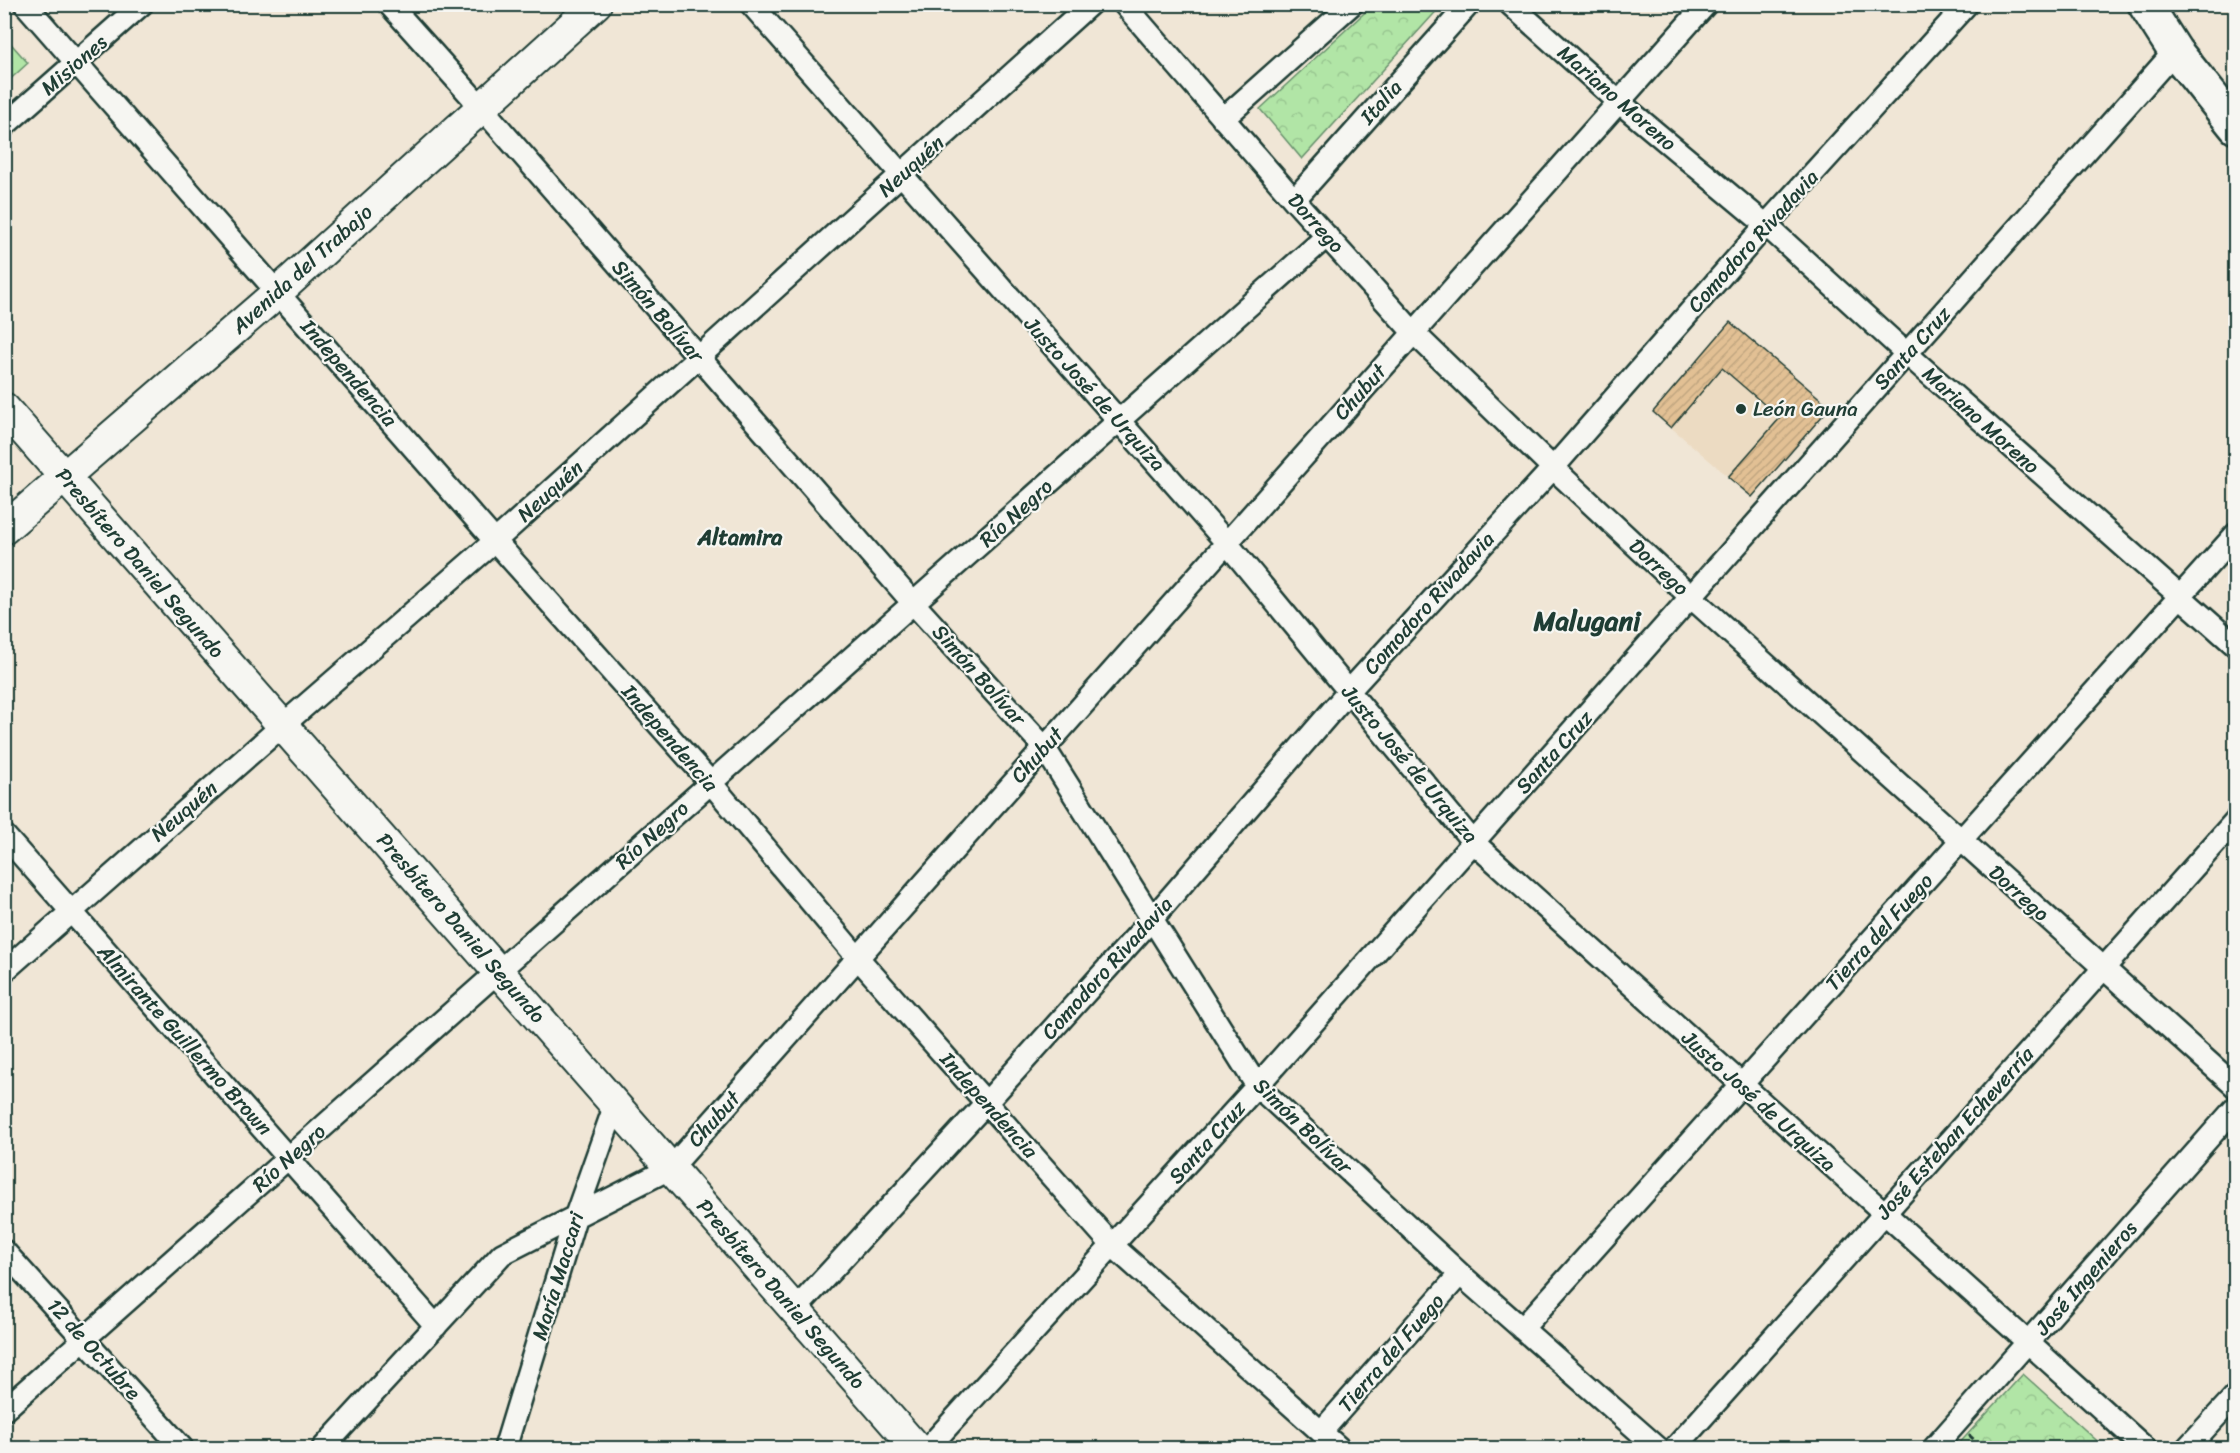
<svg xmlns="http://www.w3.org/2000/svg" width="2240" height="1453" viewBox="0 0 2240 1453" font-family="Sriracha,sans-serif">
  <style>
    .built { fill: #ecdbc2 }
    .park { fill: url(#park-crowns); stroke: #68916d; stroke-width: 1.5 }
    .building { fill: url(#building-hatch); stroke: #1f3d34; stroke-width: 1.5 }
    .lines { fill: none; stroke-linecap: round; stroke-linejoin: round }
    .minor-casing { stroke: #1f3d34; stroke-width: 26 }
    .secondary-casing { stroke: #1f3d34; stroke-width: 34 }
    .primary-casing { stroke: #1f3d34; stroke-width: 38 }
    .path { stroke: #1f3d34; stroke-width: 3; stroke-dasharray: 6 4.5; stroke-linecap: butt }
    .minor { stroke: #f6f6f2; stroke-width: 21 }
    .secondary { stroke: #f6f6f2; stroke-width: 30 }
    .primary { stroke: #f6f6f2; stroke-width: 33 }
    .poi-dot { fill: #1f3d34; stroke: #f6f6f2; stroke-width: 2 }
    .labels { text-anchor: middle; stroke-width: 4.5; stroke-linejoin: round; paint-order: stroke }
    .street-label { font-size: 21px; fill: #1f3d34; stroke: #f6f6f2 }
    .poi-label { font-size: 21px; fill: #1f3d34; stroke: #f6f6f2; text-anchor: start }
    .neighbourhood-label { font-size: 22px; font-weight: bold; fill: #1f3d34; stroke: #f6f6f2 }
    .district-label { font-size: 27px; font-weight: bold; fill: #1f3d34; stroke: #f6f6f2 }
  </style>
  <defs>
    <pattern id="park-crowns" width="20" height="18" patternUnits="userSpaceOnUse" patternTransform="scale(1.5)"><rect width="20" height="18" fill="#b1e5a6"/><path d="M2 6a3 3 0 1 1 6 0M12 15a3 3 0 1 1 6 0" fill="none" stroke="#98c590"/></pattern>
    <pattern id="building-hatch" width="6" height="6" patternUnits="userSpaceOnUse" patternTransform="scale(1.5)"><rect width="6" height="6" fill="#e2c094"/><path d="M-1 1l2-2M0 6l6-6M5 7l2-2" fill="none" stroke="#c1a680"/></pattern>
  </defs>
  <rect width="100%" height="100%" fill="#f0e6d6"/>
  <filter id="ink" filterUnits="userSpaceOnUse"><feTurbulence type="fractalNoise" baseFrequency=".0167" numOctaves="2"/><feDisplacementMap in="SourceGraphic" scale="12" xChannelSelector="R" yChannelSelector="G"/><feConvolveMatrix kernelMatrix="1 2 1 2 8 2 1 2 1" color-interpolation-filters="sRGB"/></filter>
  <g filter="url(#ink)">
    <path class="built" d="M1730 322 1830 407 1752 497 1653 412Z"/>
    <path class="park" d="M1374 4 1442 5 1302 159 1260 109Z
      M5 37 28 63 5 84Z
      M2023 1374 2105 1448H1955Z"/>
    <path class="building" d="M1730 322 1830 407 1752 497 1728 477 1780 418 1722 368 1671 428 1653 412Z"/>
    <g class="lines">
      <defs>
        <path id="minor" d="M25 4 495 541 711 783 857 957 1113 1246 1339 1448
          M389 4 481 107 914 604 1044 747 1257 1086 1460 1274 1658 1448
          M751 4 1226 542 1473 842 2145 1448
          M1124 4 1294 200 1414 333 1553 468 1692 598 2236 1087
          M1510 4 1619 102 1766 225 1907 354 2236 646
          M1223 119 1352 4
          M4 126 142 4
          M1294 200 1469 4
          M4 835 436 1326
          M4 971 283 725 495 541 1090 4
          M4 1251 182 1448
          M795 1310 986 1103 1152 919 1349 691 1553 468 1766 225 1967 4
          M1522 1329 2236 534
          M4 1410 1327 236
          M1321 1432 1460 1274
          M323 1448 502 1254 671 1168 1706 4
          M505 1448 576 1215 615 1105
          M928 1448 1257 1086 2175 51
          M1675 1448 2236 820
          M1934 1448 2236 1107
          M2187 1448 2236 1395"/>
        <path id="secondary" d="M4 408 916 1448
          M4 529 278 292 596 4"/>
        <path id="primary" d="M2145 4 2175 51 2236 127"/>
      </defs>
      <use href="#minor" class="minor-casing"/>
      <use href="#secondary" class="secondary-casing"/>
      <use href="#primary" class="primary-casing"/>
      <path class="path" d="M1969 1435 1983 1448"/>
      <use href="#minor" class="minor"/>
      <use href="#secondary" class="secondary"/>
      <use href="#primary" class="primary"/>
    </g>
  </g>
  <circle class="poi-dot" cx="1741" cy="409" r="6"/>
  <g class="labels">
    <g class="street-label">
      <text transform="translate(74 65) rotate(-41)" y="7">Misiones</text>
      <text transform="translate(1617 98) rotate(41)" y="7">Mariano Moreno</text>
      <text transform="translate(1381 102) rotate(-48)" y="7">Italia</text>
      <text transform="translate(911 166) rotate(-42)" y="7">Neuquén</text>
      <text transform="translate(1316 223) rotate(48)" y="7">Dorrego</text>
      <text transform="translate(1753 241) rotate(-48)" y="7">Comodoro Rivadavia</text>
      <text transform="translate(302 269) rotate(-42)" y="7">Avenida del Trabajo</text>
      <text transform="translate(658 311) rotate(49)" y="7">Simón Bolívar</text>
      <text transform="translate(1912 348) rotate(-48)" y="7">Santa Cruz</text>
      <text transform="translate(349 373) rotate(49)" y="7">Independencia</text>
      <text transform="translate(1360 392) rotate(-48)" y="7">Chubut</text>
      <text transform="translate(1095 394) rotate(48)" y="7">Justo José de Urquiza</text>
      <text transform="translate(1981 420) rotate(42)" y="7">Mariano Moreno</text>
      <text transform="translate(550 491) rotate(-42)" y="7">Neuquén</text>
      <text transform="translate(1016 513) rotate(-42)" y="7">Río Negro</text>
      <text transform="translate(140 563) rotate(49)" y="7">Presbítero Daniel Segundo</text>
      <text transform="translate(1659 567) rotate(43)" y="7">Dorrego</text>
      <text transform="translate(1429 603) rotate(-48)" y="7">Comodoro Rivadavia</text>
      <text transform="translate(979 675) rotate(48)" y="7">Simón Bolívar</text>
      <text transform="translate(670 738) rotate(49)" y="7">Independencia</text>
      <text transform="translate(1554 752) rotate(-48)" y="7">Santa Cruz</text>
      <text transform="translate(1037 755) rotate(-48)" y="7">Chubut</text>
      <text transform="translate(1410 764) rotate(50)" y="7">Justo José de Urquiza</text>
      <text transform="translate(184 811) rotate(-41)" y="7">Neuquén</text>
      <text transform="translate(652 835) rotate(-42)" y="7">Río Negro</text>
      <text transform="translate(2019 893) rotate(42)" y="7">Dorrego</text>
      <text transform="translate(461 928) rotate(49)" y="7">Presbítero Daniel Segundo</text>
      <text transform="translate(1879 932) rotate(-48)" y="7">Tierra del Fuego</text>
      <text transform="translate(1107 968) rotate(-48)" y="7">Comodoro Rivadavia</text>
      <text transform="translate(185 1040) rotate(48)" y="7">Almirante Guillermo Brown</text>
      <text transform="translate(1759 1101) rotate(42)" y="7">Justo José de Urquiza</text>
      <text transform="translate(989 1105) rotate(48)" y="7">Independencia</text>
      <text transform="translate(714 1119) rotate(-48)" y="7">Chubut</text>
      <text transform="translate(1303 1126) rotate(44)" y="7">Simón Bolívar</text>
      <text transform="translate(1955 1133) rotate(-48)" y="7">José Esteban Echeverría</text>
      <text transform="translate(1207 1142) rotate(-48)" y="7">Santa Cruz</text>
      <text transform="translate(289 1158) rotate(-42)" y="7">Río Negro</text>
      <text transform="translate(558 1276) rotate(-73)" y="7">María Maccari</text>
      <text transform="translate(2086 1278) rotate(-49)" y="7">José Ingenieros</text>
      <text transform="translate(781 1294) rotate(49)" y="7">Presbítero Daniel Segundo</text>
      <text transform="translate(94 1349) rotate(48)" y="7">12 de Octubre</text>
      <text transform="translate(1391 1353) rotate(-49)" y="7">Tierra del Fuego</text>
    </g>
    <g class="poi-label">
      <text x="1753" y="416">León Gauna</text>
    </g>
    <g class="neighbourhood-label">
      <text x="740" y="545">Altamira</text>
    </g>
    <g class="district-label">
      <text x="1587" y="630">Malugani</text>
    </g>
  </g>
  <rect width="2240" height="1453" fill="none" stroke="#f6f6f2" stroke-width="24"/>
  <rect x="12" y="12" width="2216" height="1429" fill="none" stroke="#1f3d34" stroke-width="2" filter="url(#ink)"/>
</svg>
